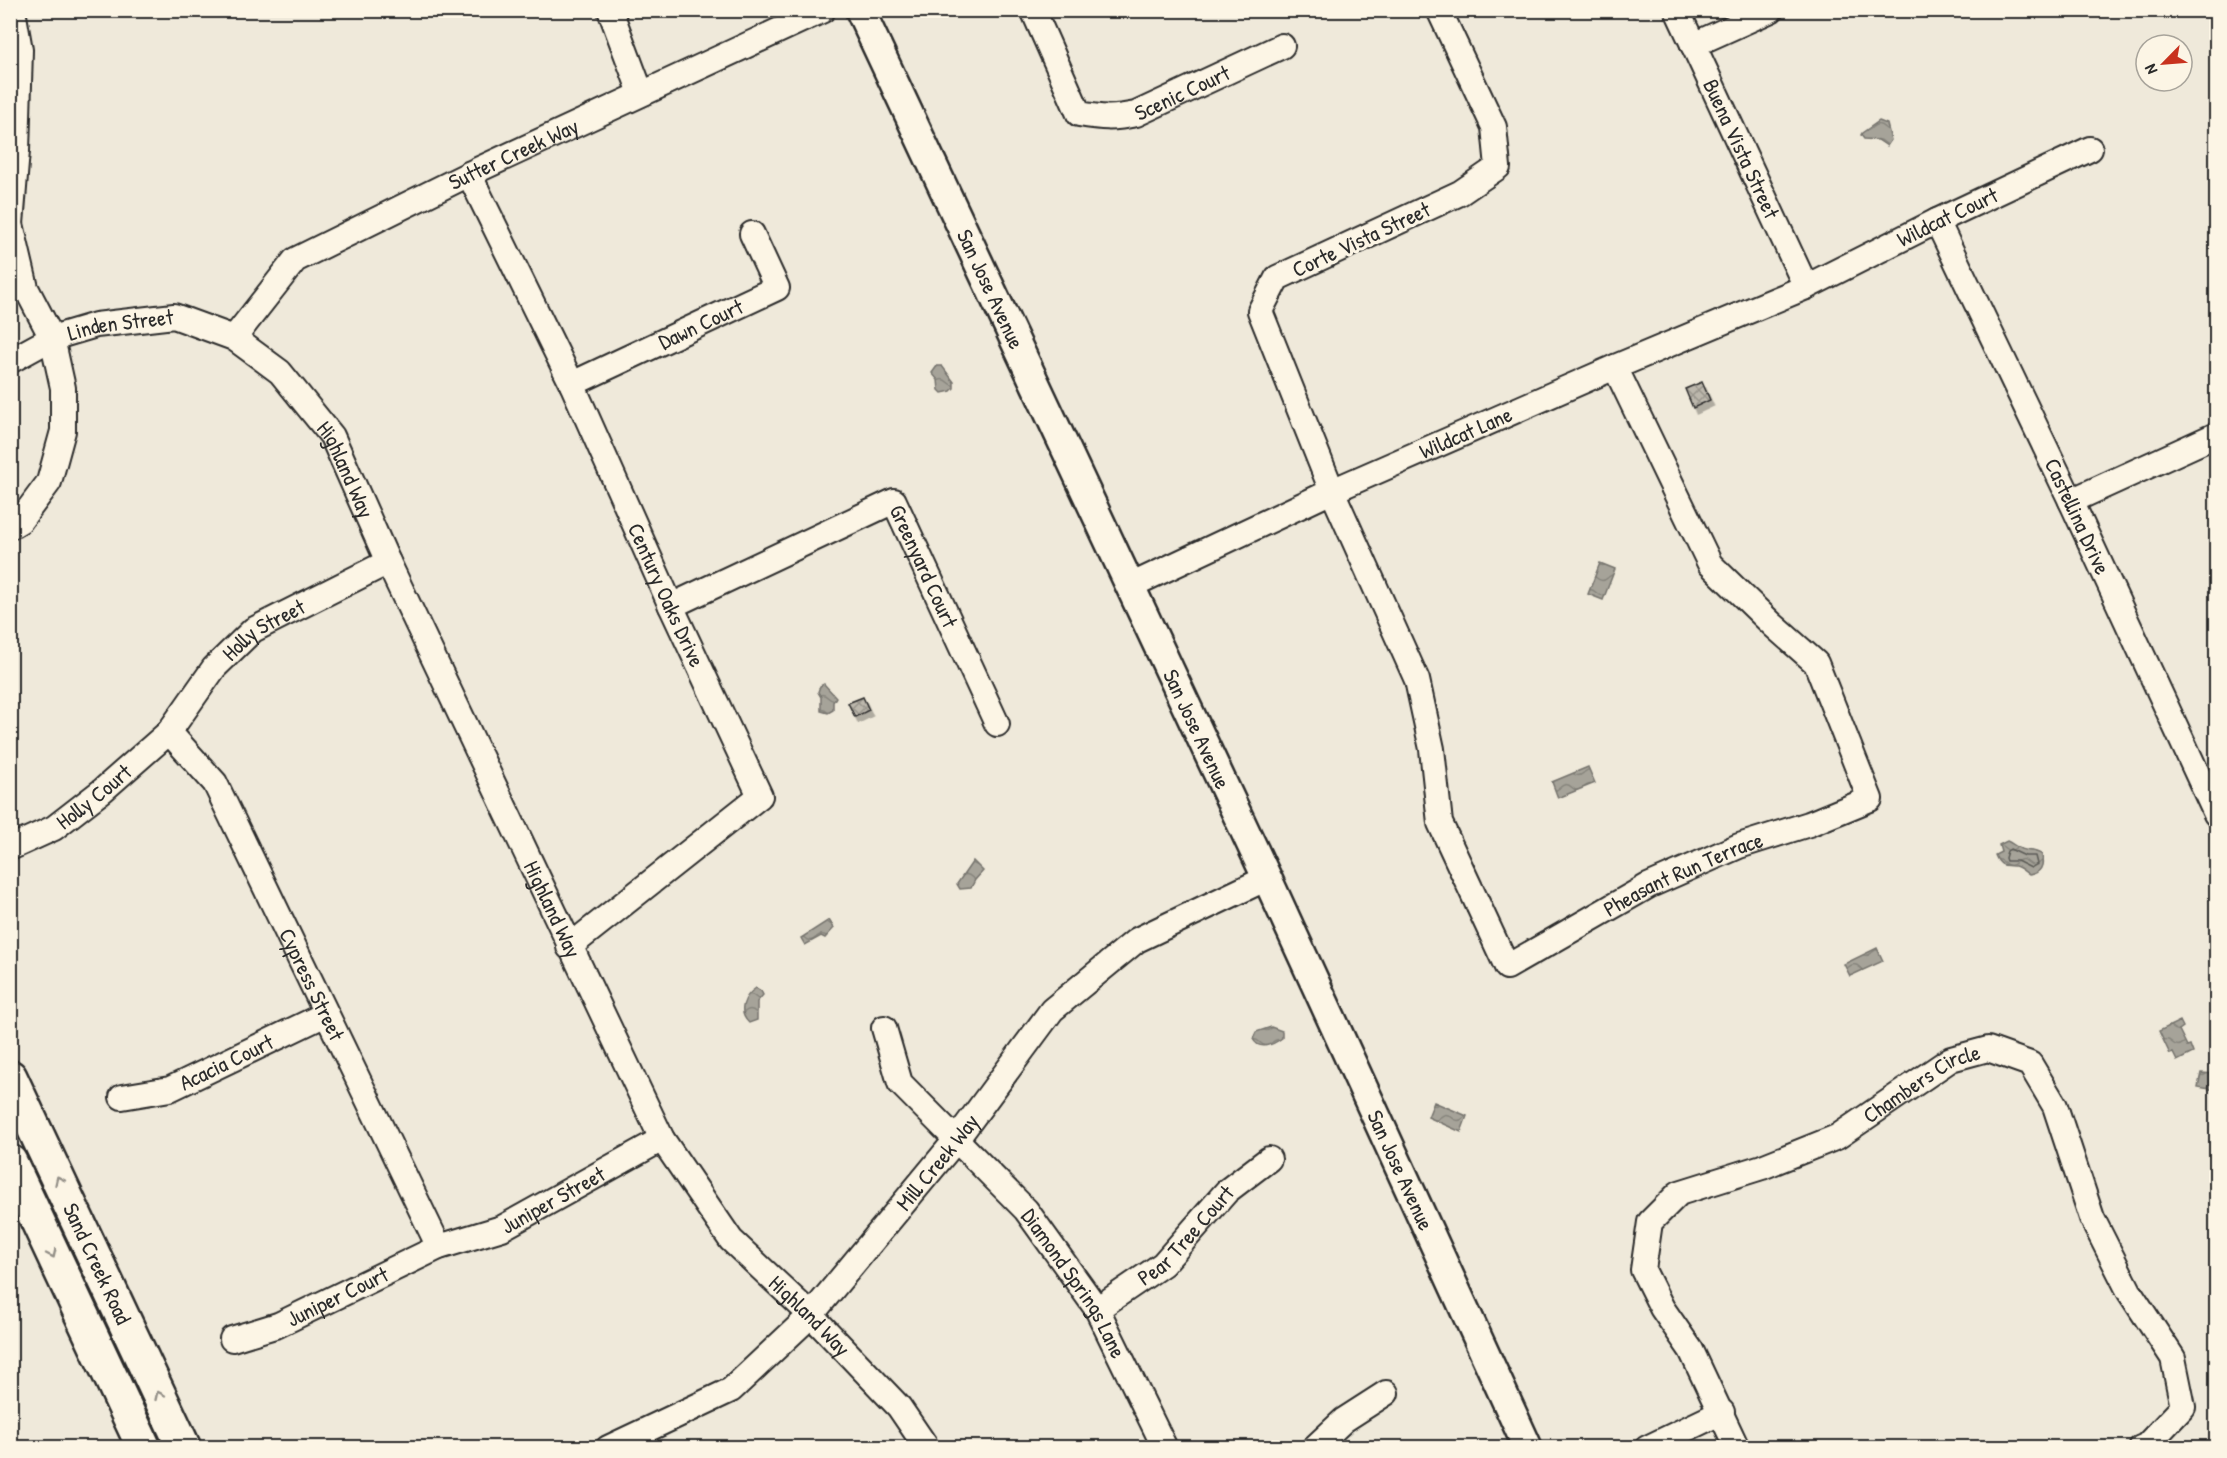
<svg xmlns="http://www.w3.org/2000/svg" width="2227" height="1458" viewBox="0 0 2227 1458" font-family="'Patrick Hand',sans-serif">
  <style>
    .water { fill: url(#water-waves); stroke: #75736d; stroke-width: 1.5 }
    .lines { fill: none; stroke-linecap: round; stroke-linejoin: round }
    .shore { stroke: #5c5b57; stroke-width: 1.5 }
    .building { fill: url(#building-cross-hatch); stroke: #2b2b2b; stroke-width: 1.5; filter: url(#shadow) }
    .minor-casing { stroke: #2b2b2b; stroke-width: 28 }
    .tertiary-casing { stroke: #2b2b2b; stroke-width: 33 }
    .secondary-casing { stroke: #2b2b2b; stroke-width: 38 }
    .minor { stroke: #fcf5e5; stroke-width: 24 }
    .tertiary { stroke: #fcf5e5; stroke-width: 28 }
    .secondary { stroke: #fcf5e5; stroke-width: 33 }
    .oneway { stroke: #949088 }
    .labels { text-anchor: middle; stroke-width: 6; stroke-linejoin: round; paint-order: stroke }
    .street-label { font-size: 22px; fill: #2b2b2b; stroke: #fcf5e5 }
  </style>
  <defs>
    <pattern id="water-waves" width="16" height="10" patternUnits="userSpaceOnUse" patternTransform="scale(1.5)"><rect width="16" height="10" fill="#a6a399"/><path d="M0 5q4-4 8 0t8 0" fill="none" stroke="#87857d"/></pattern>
    <pattern id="building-cross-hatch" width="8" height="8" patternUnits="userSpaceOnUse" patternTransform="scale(1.5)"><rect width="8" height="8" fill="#bcb7ac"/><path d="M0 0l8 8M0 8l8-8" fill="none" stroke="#99958c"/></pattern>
    <filter id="shadow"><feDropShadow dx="3.5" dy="6" stdDeviation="0" flood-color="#0004"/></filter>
  </defs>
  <rect width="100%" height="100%" fill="#efe9da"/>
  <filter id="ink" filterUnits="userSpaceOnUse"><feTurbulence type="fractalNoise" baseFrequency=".0167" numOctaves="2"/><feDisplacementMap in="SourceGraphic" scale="12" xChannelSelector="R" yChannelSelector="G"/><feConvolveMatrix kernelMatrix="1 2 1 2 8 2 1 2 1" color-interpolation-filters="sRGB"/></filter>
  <g filter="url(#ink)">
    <path class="water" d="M1879 121 1887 124 1891 140 1887 146 1878 140 1864 139 1861 135 1862 133Z
      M937 366H942L954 382V388L951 391 942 393 939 390 938 380 932 373Z
      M1600 563 1615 569 1603 600 1588 594Z
      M824 684 836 697 833 702V710L828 713 821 711V697L818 692 820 686Z
      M1588 767 1595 783 1558 798 1552 782Z
      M2007 841C2012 843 2016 847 2021 849 2029 852 2035 849 2042 855 2044 866 2041 873 2029 875 2025 872 2020 867 2015 866 2004 865 2000 867 1995 855L2001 852 1999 845Z
      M973 861 983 871 975 880 971 888 960 889 957 884Z
      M829 920 834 928 825 938 821 936 805 945 801 938Z
      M1877 948 1883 961 1850 976 1844 964Z
      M756 988 761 991 763 995 757 1002V1020L749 1023C737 1012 744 996 756 988Z
      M2180 1021 2183 1027 2179 1030 2187 1046 2190 1045 2193 1053 2177 1061 2173 1053 2170 1054 2159 1031Z
      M1271 1027 1282 1031V1038C1273 1045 1259 1051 1253 1039L1256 1032Z
      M2201 1073 2216 1074V1090L2198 1087Z
      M1434 1102 1467 1116 1461 1132 1428 1117Z"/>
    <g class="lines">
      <path class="shore" d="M2010 849 2025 856H2035L2037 864 2031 868 2017 861H2006L2005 858 2007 851Z"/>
    </g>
    <path class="building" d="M1702 382 1710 400 1693 408 1685 389Z
      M863 697 869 710 855 717 848 703Z"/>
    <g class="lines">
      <defs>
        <g id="minor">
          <path d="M610 10 641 93"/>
          <path id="s1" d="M1033 10 1079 114C1102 118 1113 119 1136 114L1282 46"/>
          <path id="s2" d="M1439 10 1494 127 1498 167 1460 193 1277 278 1260 311 1332 491 1417 680 1432 749 1440 823 1507 967 1648 886 1739 846 1809 824 1870 799 1816 663 1773 625 1710 564 1615 367"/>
          <path id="s3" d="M1677 10 1806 287"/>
          <path d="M1693 45 1771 10"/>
          <path id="s4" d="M469 174 572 384 671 606 760 796 569 947"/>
          <path id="s5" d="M1937 221 2071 501 2216 814"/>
          <path id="s6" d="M234 338 295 260 469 174 823 10"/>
          <path id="s7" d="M10 361 52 338 96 325 174 316 234 338 280 372 332 436 388 562 662 1139 731 1240 811 1315 899 1407 927 1448"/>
          <path id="s8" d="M572 384 777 288 752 234"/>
          <path d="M2071 501 2216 435"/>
          <path d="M10 527 20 521 49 482 63 431V388L52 338 26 288 11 224 17 151 20 50 13 10"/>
          <path id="s9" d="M1130 586 1332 491 1615 367 1806 287 1937 221 2090 149"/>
          <path id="s10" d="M671 606 894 501 997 724"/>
          <path id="s11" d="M169 732 215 783 439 1247"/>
          <path id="s12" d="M10 848 54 828 103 790 169 732 214 668 253 630 388 562"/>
          <path id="s13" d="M884 1028 900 1083 1026 1210 1097 1309 1165 1448"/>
          <path id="s14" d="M122 1097 170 1089 326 1014"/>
          <path id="s15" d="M1097 1309 1163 1264 1227 1191 1269 1159"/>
          <path id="s16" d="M232 1339 278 1325 439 1247 502 1228 662 1139"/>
          <path id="s17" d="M608 1448 731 1390 811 1315 956 1140 1052 1010 1137 940 1267 878"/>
          <path d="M1314 1448 1344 1420 1386 1393"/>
          <path d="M1647 1448 1722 1412"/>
          <path id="s18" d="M1737 1448 1691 1350 1662 1308 1643 1270 1650 1222 1679 1193 1762 1167 1837 1137 1951 1059 1988 1049 2030 1064 2055 1106 2092 1218 2129 1291 2173 1358 2183 1407 2146 1446 2141 1448"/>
        </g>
        <g id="tertiary">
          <path id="s19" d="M860 10 1267 878 1528 1448"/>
        </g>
        <g id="secondary">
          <path id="s20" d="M10 1077 184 1448"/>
          <path d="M10 1162 144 1448"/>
        </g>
      </defs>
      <use href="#minor" class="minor-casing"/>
      <use href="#tertiary" class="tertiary-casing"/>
      <use href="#secondary" class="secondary-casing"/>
      <use href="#minor" class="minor"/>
      <use href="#tertiary" class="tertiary"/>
      <use href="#secondary" class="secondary"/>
    </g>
    <defs><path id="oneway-chevron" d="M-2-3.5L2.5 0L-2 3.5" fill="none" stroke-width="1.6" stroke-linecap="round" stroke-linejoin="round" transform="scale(1.5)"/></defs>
    <g class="oneway">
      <use href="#oneway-chevron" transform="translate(59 1180) rotate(-115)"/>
      <use href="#oneway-chevron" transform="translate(52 1254) rotate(65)"/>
      <use href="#oneway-chevron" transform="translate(159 1395) rotate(-115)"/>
    </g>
  </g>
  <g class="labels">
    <g class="street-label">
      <text dy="8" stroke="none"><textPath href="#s1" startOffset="222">Scenic Court</textPath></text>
      <text dy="8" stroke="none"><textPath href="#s3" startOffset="153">Buena Vista Street</textPath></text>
      <text dy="8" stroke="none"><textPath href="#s6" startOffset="342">Sutter Creek Way</textPath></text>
      <text dy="8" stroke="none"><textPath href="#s9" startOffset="897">Wildcat Court</textPath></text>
      <text transform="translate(1361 239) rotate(-25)" y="8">Corte Vista Street</text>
      <text dy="8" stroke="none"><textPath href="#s19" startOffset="308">San Jose Avenue</textPath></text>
      <text dy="8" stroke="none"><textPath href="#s8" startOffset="142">Dawn Court</textPath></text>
      <text dy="8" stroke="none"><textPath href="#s7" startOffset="118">Linden Street</textPath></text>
      <text dy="8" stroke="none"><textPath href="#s9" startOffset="369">Wildcat Lane</textPath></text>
      <text dy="8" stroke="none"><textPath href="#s7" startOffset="412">Highland Way</textPath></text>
      <text dy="8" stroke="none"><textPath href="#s5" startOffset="327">Castellina Drive</textPath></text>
      <text dy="8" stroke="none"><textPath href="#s10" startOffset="318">Greenyard Court</textPath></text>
      <text dy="8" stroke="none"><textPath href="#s4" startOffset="465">Century Oaks Drive</textPath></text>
      <text dy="8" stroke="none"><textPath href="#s12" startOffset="340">Holly Street</textPath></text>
      <text dy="8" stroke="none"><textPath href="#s19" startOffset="794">San Jose Avenue</textPath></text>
      <text dy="8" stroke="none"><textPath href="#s12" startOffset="99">Holly Court</textPath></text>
      <text dy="8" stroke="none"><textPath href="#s2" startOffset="1359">Pheasant Run Terrace</textPath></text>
      <text dy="8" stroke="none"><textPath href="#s7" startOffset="898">Highland Way</textPath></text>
      <text dy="8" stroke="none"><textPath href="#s11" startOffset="292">Cypress Street</textPath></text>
      <text dy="8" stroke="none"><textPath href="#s14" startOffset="111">Acacia Court</textPath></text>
      <text dy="8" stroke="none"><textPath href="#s18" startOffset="560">Chambers Circle</textPath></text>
      <text dy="8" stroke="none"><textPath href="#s17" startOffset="444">Mill Creek Way</textPath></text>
      <text dy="8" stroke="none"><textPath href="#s19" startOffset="1280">San Jose Avenue</textPath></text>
      <text dy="8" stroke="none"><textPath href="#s16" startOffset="351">Juniper Street</textPath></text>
      <text dy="8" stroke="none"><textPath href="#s15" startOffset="116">Pear Tree Court</textPath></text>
      <text dy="8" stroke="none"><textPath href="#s20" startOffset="206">Sand Creek Road</textPath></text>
      <text dy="8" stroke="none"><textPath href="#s13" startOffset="324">Diamond Springs Lane</textPath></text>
      <text dy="8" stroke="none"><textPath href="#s16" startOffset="114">Juniper Court</textPath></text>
      <text dy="8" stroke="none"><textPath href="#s7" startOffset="1384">Highland Way</textPath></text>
    </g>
  </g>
  <rect width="2227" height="1458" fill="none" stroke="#fcf5e5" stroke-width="36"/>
  <rect x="18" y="18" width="2191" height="1422" fill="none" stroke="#2b2b2b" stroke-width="2" filter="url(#ink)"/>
  <g transform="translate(2164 63) rotate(245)"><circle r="28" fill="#fcf5e5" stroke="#a8a49b" stroke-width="1.5"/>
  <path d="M0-4.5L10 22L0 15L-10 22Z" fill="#c8321e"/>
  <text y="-9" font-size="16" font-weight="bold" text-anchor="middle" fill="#2b2b2b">N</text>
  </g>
</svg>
